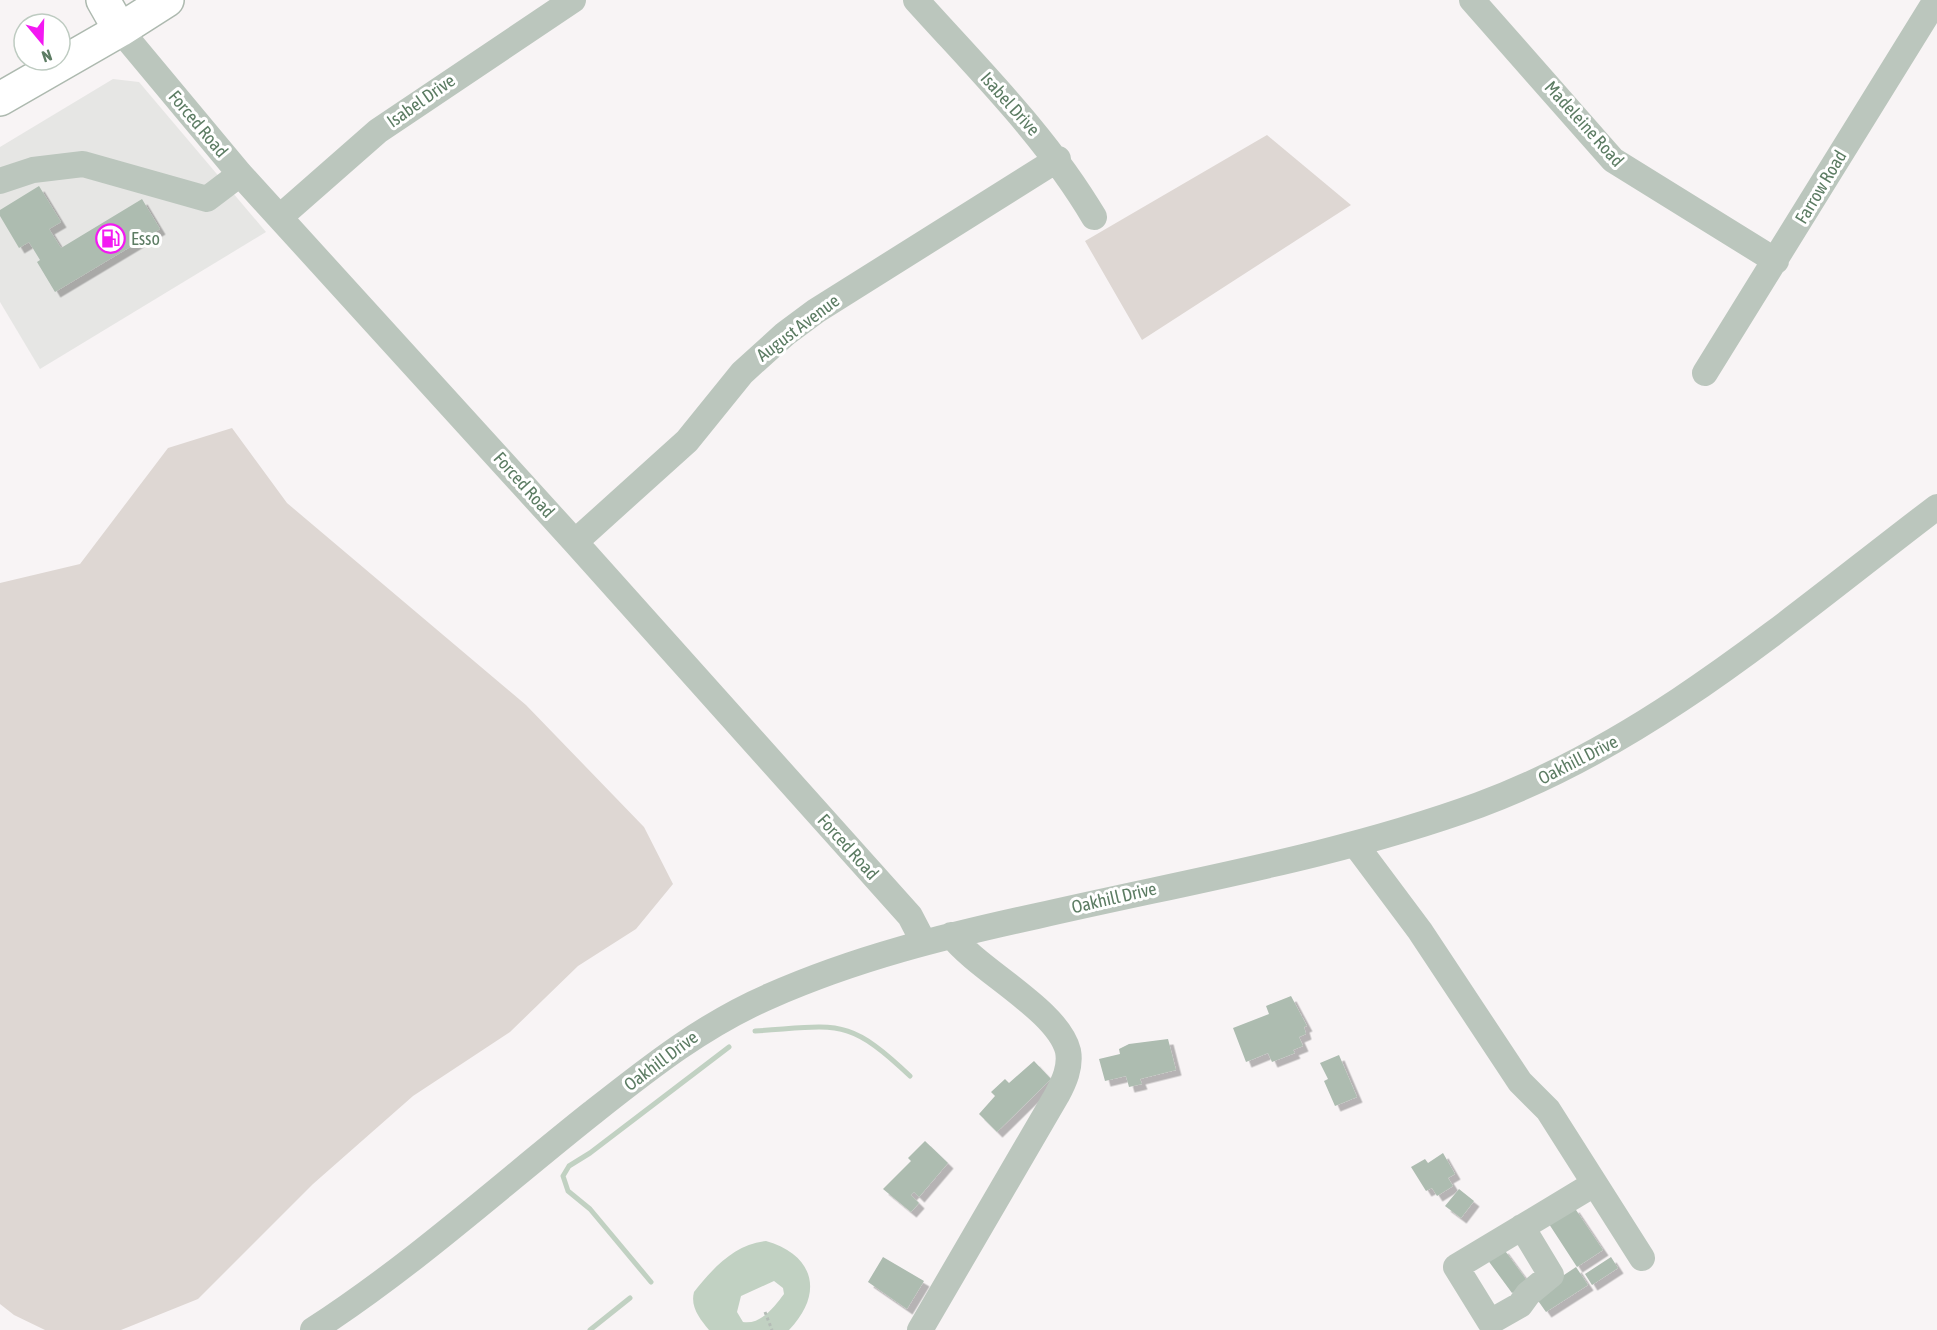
<svg xmlns="http://www.w3.org/2000/svg" width="1937" height="1330" viewBox="0 0 1937 1330" font-family="'Asap Condensed',sans-serif">
  <style>
    .built { fill: #e6e6e4 }
    .green { fill: #ded7d3 }
    .water { fill: #c1d1c2; fill-rule: evenodd }
    .lines { fill: none; stroke-linecap: round; stroke-linejoin: round }
    .stream { stroke: #c1d1c2; stroke-width: 5 }
    .building { fill: #adbcb0; filter: url(#shadow) }
    .major-casing { stroke: #adb9af; stroke-width: 36 }
    .path { stroke: #b4bcb6; stroke-width: 3; stroke-dasharray: 3 3; stroke-linecap: butt }
    .minor { stroke: #bbc6bd; stroke-width: 26 }
    .major { stroke: #fff; stroke-width: 33 }
    .labels { text-anchor: middle; stroke-width: 6; stroke-linejoin: round; paint-order: stroke }
    .street-label { font-size: 18px; fill: #5c7c63; stroke: #fff }
    .poi-label { font-size: 18px; fill: #5c7c63; stroke: #fff; text-anchor: start }
  </style>
  <defs>
    <filter id="shadow"><feDropShadow dx="5.5" dy="5.5" stdDeviation="0" flood-color="#0004"/></filter>
  </defs>
  <rect width="100%" height="100%" fill="#f8f4f5"/>
  <path class="built" d="M113 79 139 82 266 232 40 369 0 302V147Z"/>
  <path class="green" d="M1267 135 1351 205 1142 340 1085 241Z
    M232 428 287 503 526 705 644 827 673 884 636 929 578 966 510 1032 413 1096 313 1184 198 1299 121 1330H45L14 1315 0 1304V583L80 564 168 448Z"/>
  <path class="water" d="M766 1241C815 1255 824 1294 789 1330H709C700 1319 690 1307 694 1292 713 1268 735 1244 766 1241ZM774 1281 783 1288 784 1294C775 1306 761 1325 743 1322L737 1312 741 1296Z"/>
  <g class="lines">
    <path class="stream" d="M755 1031C838 1026 847 1016 910 1076
      M651 1282 590 1209 568 1191 563 1176 569 1166 590 1153 729 1047
      M590 1330 630 1298"/>
  </g>
  <path class="building" d="M39 186 61 222 49 229 61 248 142 199 160 229 55 292 37 262 40 260 29 242 19 248 0 216V210Z
    M1291 996 1307 1026 1304 1027 1306 1034 1299 1037 1303 1046 1293 1050 1295 1053 1272 1062 1268 1053 1246 1062 1233 1028 1269 1014 1266 1006Z
    M1168 1039 1176 1070 1140 1079 1142 1084 1129 1087 1126 1076 1105 1081 1099 1059 1120 1054 1119 1049 1129 1044Z
    M1339 1055 1357 1097 1335 1106 1324 1081 1328 1079 1320 1063Z
    M1034 1061 1051 1079 997 1132 979 1114 995 1096 991 1092 1005 1079 1009 1083Z
    M925 1141 948 1163 919 1197 914 1192 911 1195 919 1203 911 1212 883 1189 911 1161 908 1158Z
    M1443 1153 1455 1174 1448 1178 1453 1186 1437 1196 1432 1188 1426 1191 1411 1167 1425 1159 1428 1163Z
    M1459 1189 1474 1201 1461 1218 1445 1206Z
    M1574 1207 1603 1250 1577 1267 1549 1224Z
    M1503 1248 1528 1282 1512 1293 1487 1259Z
    M883 1257 924 1281 907 1309 868 1282Z
    M1611 1257 1618 1268 1592 1285 1585 1274Z
    M1576 1267 1588 1285 1546 1312 1534 1295Z"/>
  <g class="lines">
    <defs>
      <path id="major" d="M103 0 120 30
        M0 99 120 30 167 0"/>
    </defs>
    <use href="#major" class="major-casing"/>
    <path class="path" d="M765 1312 772 1330"/>
    <path class="minor" d="M916 0C979 70 1046 136 1094 217
      M1472 0 1613 160 1776 261
      M120 30 240 174 575 542 910 916 923 941
      M0 181 33 170 83 164 207 199 240 174
      M280 217 378 131 573 0
      M1705 373 1936 0
      M575 542 687 441 742 373 785 334 816 311 1058 159
      M1355 844 1420 931 1520 1082 1548 1110 1642 1258
      M1522 1227 1551 1275 1528 1294 1520 1305 1490 1322 1456 1267 1594 1184
      M313 1330C412 1266 500 1186 592 1113 649 1068 703 1025 770 996 856 958 945 936 1037 916 1184 882 1336 857 1479 805 1652 741 1792 617 1937 507
      M920 1330 1057 1095C1064 1082 1071 1067 1068 1051 1058 1010 979 971 951 935"/>
    <use href="#major" class="major"/>
  </g>
  <defs>
    <symbol id="fuel-ring" viewBox="-11 -11 22 22"><circle r="9.5" fill="#fff" stroke="#f319f2" stroke-width="1.5"/><path d="M-5.5-6h7V0h2V4h1.3V-2.5L3-4.5l.8-.8L6-3V5H2.5V1h-1V6h-7ZM-4.2-4.7v3.2H.2V-4.7Z" fill="#f319f2"/></symbol>
  </defs>
  <g fill-rule="evenodd">
    <use href="#fuel-ring" x="94" y="222" width="33" height="33"/>
  </g>
  <g class="labels">
    <g class="street-label">
      <text transform="translate(421 101) rotate(-35)" y="6">Isabel Drive</text>
      <text transform="translate(1010 104) rotate(48)" y="6">Isabel Drive</text>
      <text transform="translate(198 124) rotate(50)" y="6">Forced Road</text>
      <text transform="translate(1584 124) rotate(48)" y="6">Madeleine Road</text>
      <text transform="translate(1821 187) rotate(-59)" y="6">Farrow Road</text>
      <text transform="translate(798 328) rotate(-37)" y="6">August Avenue</text>
      <text transform="translate(524 485) rotate(48)" y="6">Forced Road</text>
      <text transform="translate(1578 760) rotate(-27)" y="6">Oakhill Drive</text>
      <text transform="translate(848 847) rotate(48)" y="6">Forced Road</text>
      <text transform="translate(1114 898) rotate(-13)" y="6">Oakhill Drive</text>
      <text transform="translate(661 1061) rotate(-37)" y="6">Oakhill Drive</text>
    </g>
    <g class="poi-label">
      <text x="131" y="245">Esso</text>
    </g>
  </g>
  <g transform="translate(42 42) rotate(161)"><circle r="28" fill="#ffffff" stroke="#becbc1" stroke-width="1.5"/>
  <path d="M0-4.5L10 22L0 15L-10 22Z" fill="#f319f2"/>
  <text y="-9" font-size="16" font-weight="bold" text-anchor="middle" fill="#5c7c63">N</text>
  </g>
</svg>
